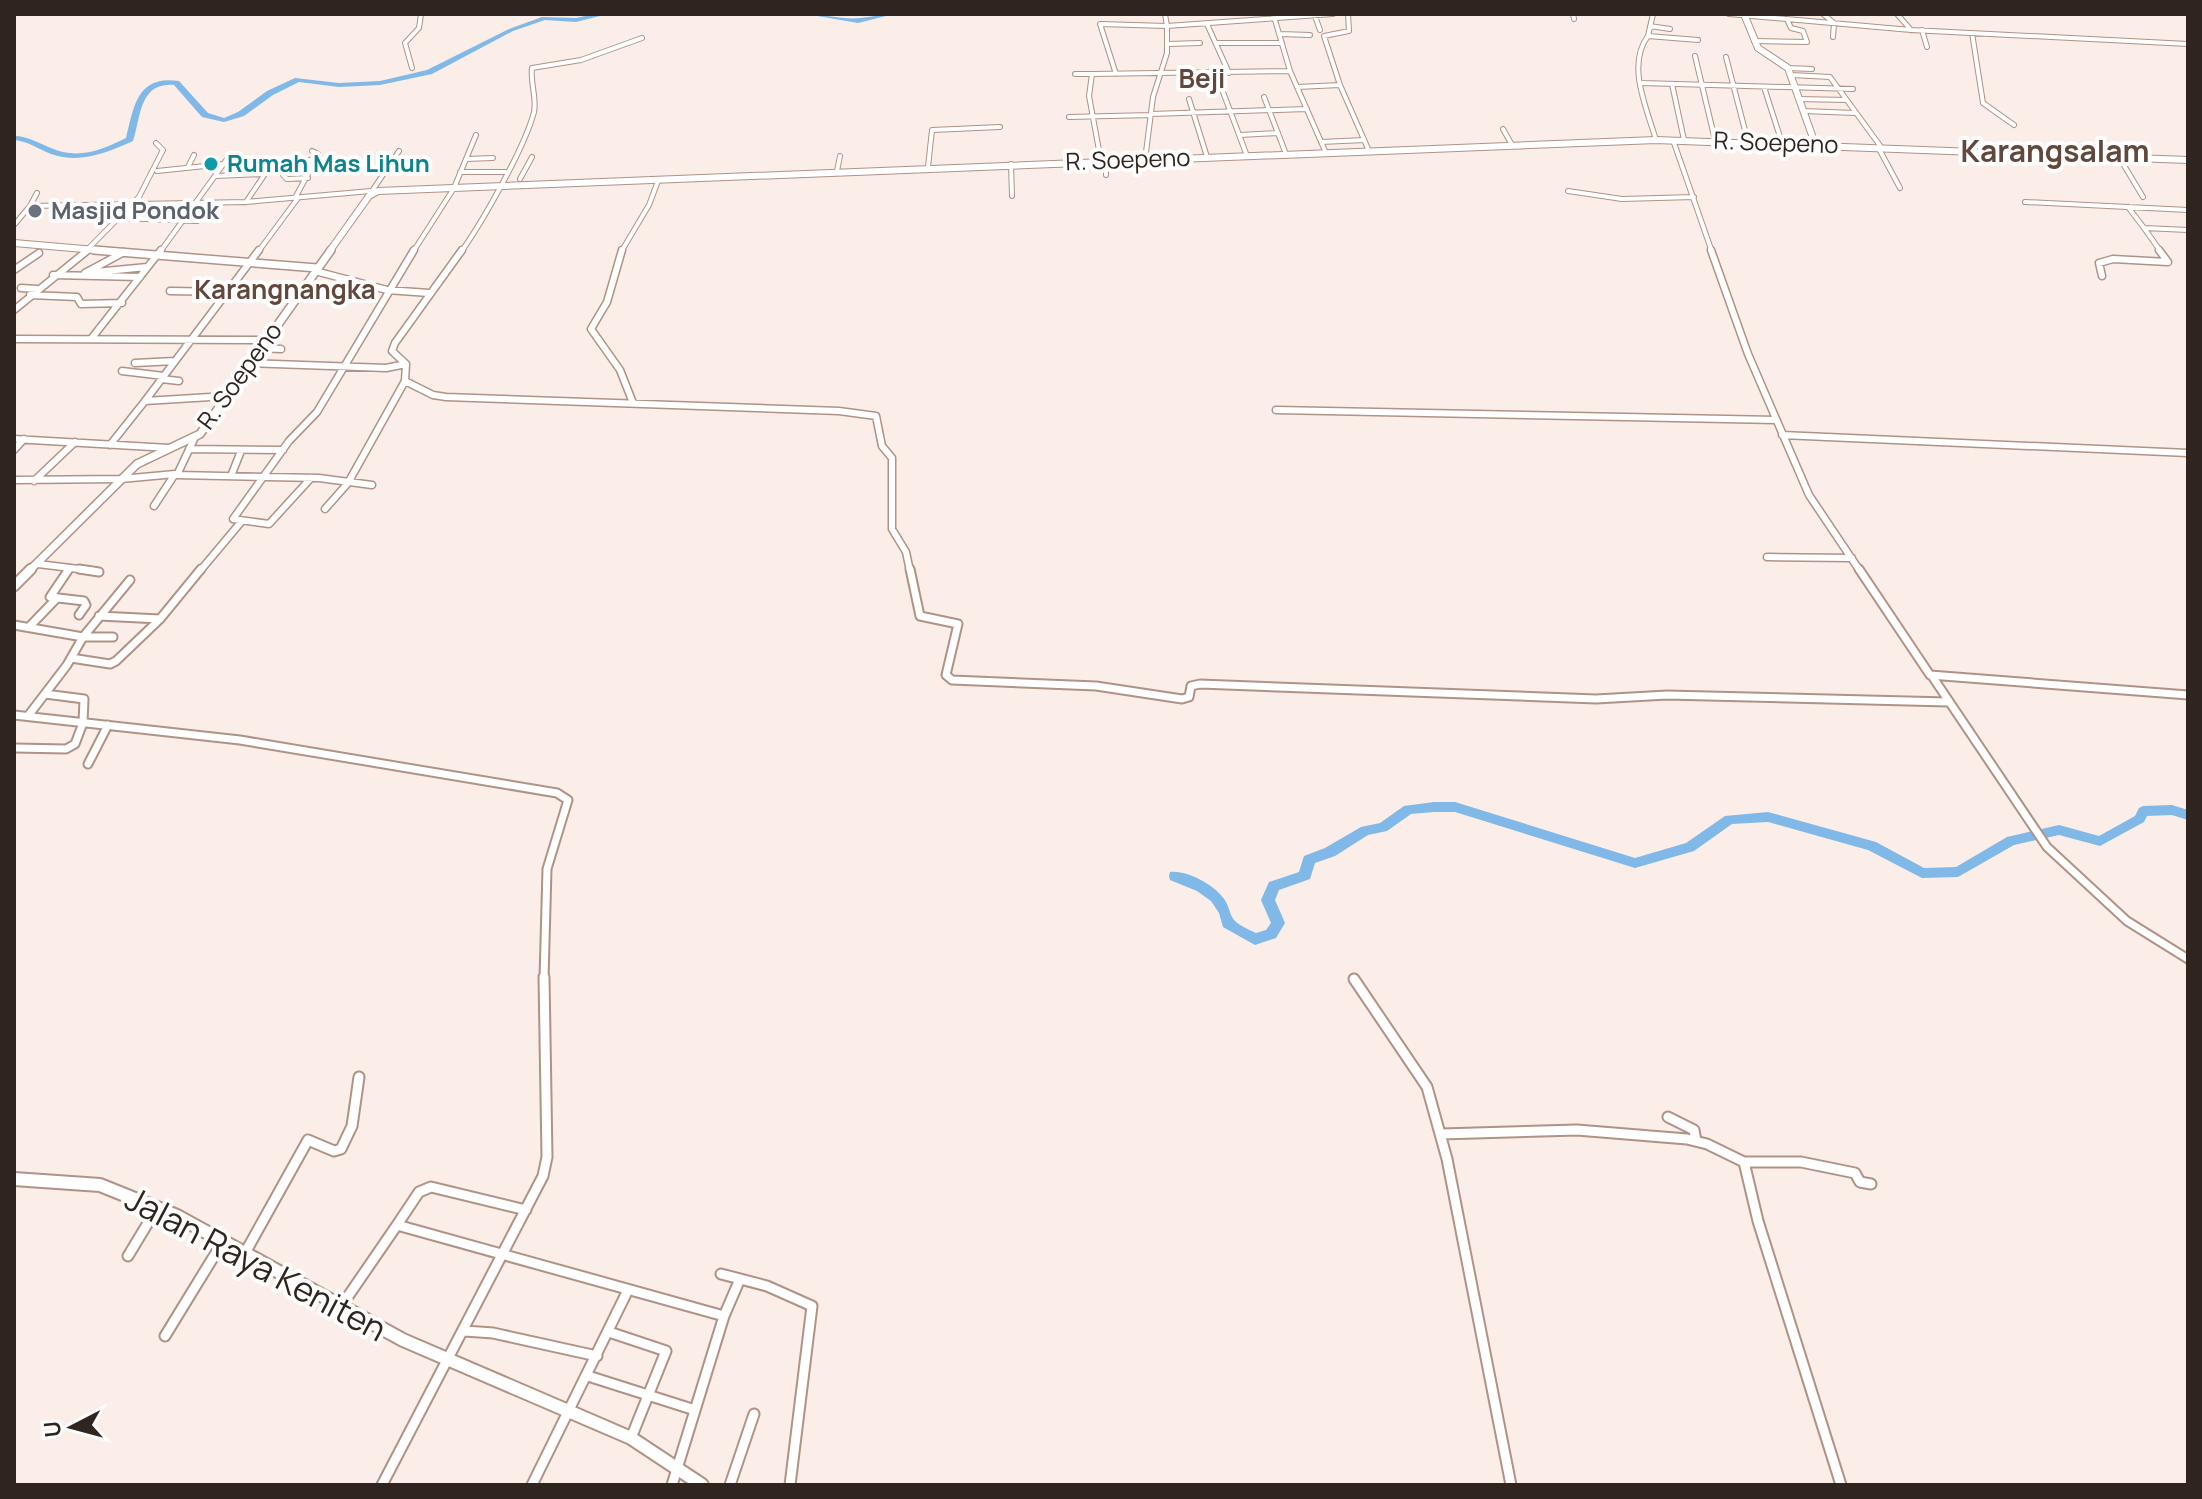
<svg xmlns="http://www.w3.org/2000/svg" width="2202" height="1499" viewBox="0 0 2202 1499" font-family="Manrope,sans-serif">
  <style>
    .lines { fill: none; stroke-linecap: round; stroke-linejoin: round }
    .river { fill: #80b8e8; fill-rule: evenodd }
    .street-far3-casing { stroke: #b09286; stroke-width: 6 }
    .street-far2-casing { stroke: #b09286; stroke-width: 9 }
    .street-far1-casing { stroke: #b09286; stroke-width: 11 }
    .street-casing { stroke: #b09286; stroke-width: 13 }
    .secondary-far3-casing { stroke: #b09286; stroke-width: 8 }
    .secondary-far2-casing { stroke: #b09286; stroke-width: 10 }
    .secondary-far1-casing { stroke: #b09286; stroke-width: 13 }
    .secondary-casing { stroke: #b09286; stroke-width: 16 }
    .street-far3 { stroke: #fff; stroke-width: 4 }
    .street-far2 { stroke: #fff; stroke-width: 6 }
    .street-far1 { stroke: #fff; stroke-width: 7 }
    .street { stroke: #fff; stroke-width: 9 }
    .secondary-far3 { stroke: #fff; stroke-width: 6 }
    .secondary-far2 { stroke: #fff; stroke-width: 7 }
    .secondary-far1 { stroke: #fff; stroke-width: 9 }
    .secondary { stroke: #fff; stroke-width: 12 }
    .culture-dot { fill: #0f9aa8; stroke: #fefefe; stroke-width: 3 }
    .worship-dot { fill: #6b7280; stroke: #fefefe; stroke-width: 3 }
    .labels { text-anchor: middle; stroke-width: 8; stroke-linejoin: round; paint-order: stroke }
    .far-street-label { font-size: 24px; fill: #30241f; stroke: #fefefe }
    .far-culture-label { font-size: 24px; font-weight: bold; fill: #0d838f; stroke: #fefefe; text-anchor: start }
    .far-worship-label { font-size: 24px; font-weight: bold; fill: #5b616d; stroke: #fefefe; text-anchor: start }
    .far-quarter-label { font-size: 26px; font-weight: bold; fill: #61473c; stroke: #fefefe }
    .far-district-label { font-size: 30px; font-weight: bold; fill: #61473c; stroke: #fefefe }
    .near-street-label { font-size: 34px; fill: #30241f; stroke: #fefefe }
  </style>
  <rect width="100%" height="100%" fill="#fbede8"/>
  <g class="lines">
    <path class="river" d="M595 14H608L576 22 545 20 513 31 432 74 380 85 339 87 299 82 273 95 244 116 224 122 202 117 174 85C139 82 141 117 133 141 106 153 80 164 51 154 38 149 28 141 14 140V136C28 136 38 143 51 148 78 160 102 150 126 138 134 106 137 75 179 81L208 113 224 118 238 112 267 91 295 78 339 83 380 81 427 70 509 29 542 17 576 18Z
      M806 14C824 14 843 20 860 18 872 17 882 14 894 14L858 23Z
      M1434 802H1455L1635 858 1686 843 1725 816 1768 812 1876 842 1924 868 1956 867 2007 837 2059 825 2099 836 2135 816 2139 808 2143 806 2172 805 2188 810V820L2172 815 2147 816 2144 822 2100 846 2059 835 2014 845 1958 877 1922 878 1868 850 1768 822 1732 824 1694 851 1635 868 1455 812H1434L1411 814 1387 831 1368 835 1335 856 1315 863 1310 879 1279 890 1275 900 1285 923 1276 938 1255 945 1223 927 1219 913 1211 901 1197 891 1170 880 1169 876 1170 872C1188 870 1217 886 1226 902 1229 907 1230 915 1234 920 1238 925 1250 930 1256 933L1266 930 1271 923 1261 900 1269 882 1299 872 1304 856 1325 848 1361 827 1380 823 1404 806Z"/>
    <defs>
      <path id="street-far3" d="M1348 14 1349 31 1324 36 1340 85 1369 151
        M1573 14 1574 19
        M1653 14 1648 36 1698 40
        M1729 14 1911 30 2188 44
        M1823 14 1834 23 1833 37
        M1897 14 1911 30
        M1315 16 1320 30
        M1275 20 1290 71 1326 153
        M1207 24 1229 73
        M1650 26 1670 29
        M1922 30 1927 47
        M1972 33 1983 103 2014 125
        M1280 34 1310 35
        M1648 36C1626 65 1647 109 1656 140
        M1754 41 1807 42 1803 31 1791 28 1787 19
        M1216 43H1282
        M1168 44 1200 43
        M1695 56 1715 140
        M1726 57 1748 142
        M412 68 405 43 419 28 421 14
        M1788 68 1812 69
        M1075 74H1092
        M1116 74 1100 24 1167 26 1165 14
        M1791 75 1830 77 1881 147
        M1642 83 1853 89
        M1672 84 1684 140
        M1297 87 1340 85
        M1764 87 1782 143
        M1223 92 1247 156
        M1264 97 1286 154
        M1189 99 1207 157
        M1799 99 1846 100
        M1803 111 1855 113
        M1151 114 1307 109
        M1069 117 1151 115
        M1503 129 1512 145
        M1240 135 1278 133
        M1673 140 1712 252
        M1321 142 1364 140
        M1878 147 1900 188
        M312 151 318 154 316 159
        M2010 153 2017 159 2048 160
        M2119 157 2143 197
        M466 159 493 158
        M1145 160 1153 97 1167 53V26L1333 14
        M1101 161 1089 96 1092 74 1290 71
        M1106 161V175
        M1011 164 1012 196
        M188 167 194 155
        M928 167 932 130 1000 127
        M157 171 224 164
        M837 171 840 156
        M460 172H506
        M215 176 265 174 246 202
        M308 178 287 179 283 175 295 162 316 159
        M520 179 532 157
        M372 191 399 151
        M1568 191 1622 199 1694 197
        M295 198 316 159
        M2025 202 2188 210
        M30 206 37 193
        M2128 207 2144 228 2188 230
        M120 218 197 221
        M14 225 30 206 246 202 371 191
        M2144 228 2161 252
        M85 252 139 197 163 150 156 143
        M160 252 230 155
        M258 252 298 198
        M413 252 454 188 476 135
        M461 252C483 221 525 147 534 112 537 99 530 82 532 68L581 60 642 38
        M621 252 649 205 658 181"/>
      <path id="street-far2" d="M622 250 607 302 591 329 620 370 633 403
        M1711 250 1748 354 1809 495 1860 571
        M124 252 85 273 147 267
        M14 270 39 253
        M315 271 387 290 429 293
        M53 275 140 277
        M2102 276 2099 263 2113 259 2168 262 2159 250
        M21 288 37 289
        M170 291 228 292
        M30 295 77 297 81 304 122 303
        M14 310 88 250
        M14 339 266 340
        M91 339 161 250
        M260 348 281 349
        M135 363 175 361
        M249 363 386 368 406 364
        M122 371 164 376
        M161 379 179 381
        M405 381 433 395 446 397 839 411 876 416 882 446 892 458V529L906 552 910 571
        M145 401 259 250
        M1276 410 1776 420
        M1782 435 2188 453
        M195 437 177 475 319 478 372 485
        M14 439 169 448
        M110 445 145 401 227 396
        M189 449 283 450
        M14 450 24 439
        M231 476 241 451
        M311 478 269 524 233 519 289 441 317 412 414 250
        M14 480 121 479 175 474 154 506
        M34 481 75 442
        M325 509 348 483 405 381 406 364 392 351 395 343 462 250
        M1767 557 1852 558
        M38 564 95 571
        M200 571 241 522"/>
      <path id="street-far1" d="M69 569 50 597 84 601 86 605 79 615
        M79 569 99 572
        M910 569 920 616 958 624 946 675 952 680 1096 686 1182 699 1189 697 1191 686 1200 684 1596 699 1667 695 1948 702
        M1859 569 1930 675 2188 695
        M99 616 160 619
        M14 625 83 637 67 665 28 716
        M29 627 57 598
        M83 637 130 580
        M83 637H113
        M71 658 110 664 116 661 160 619 201 569
        M1932 676 2047 847 2127 921 2188 959
        M14 715 240 740 557 793 568 800 547 869 544 979
        M15 748 66 749 75 744 83 723 84 699 45 694
        M88 764 108 725"/>
      <path id="street" d="M1354 979 1427 1087 1447 1159 1511 1485
        M1668 1117 1694 1130 1696 1141
        M1441 1134 1577 1130 1687 1139 1707 1144 1744 1162H1801L1855 1173 1860 1182 1871 1184
        M1744 1162 1758 1221 1841 1485
        M397 1225 419 1192 431 1187 526 1210
        M245 1253 308 1140 334 1151 341 1149 352 1126 359 1077
        M128 1256 157 1208
        M721 1274 767 1286 812 1306 790 1485
        M340 1308 397 1225 724 1316 672 1485
        M724 1316 740 1279
        M465 1331 493 1333 597 1356
        M609 1332 666 1351 631 1438
        M165 1336 222 1243
        M588 1376 695 1410
        M382 1485 543 1176 547 1157 544 977
        M532 1485 627 1292
        M730 1485 754 1414"/>
      <path id="secondary-far3" d="M1744 14 1758 48 1788 68 1813 138
        M14 243 119 252
        M329 252 369 196 378 191 1656 140 2188 160"/>
      <path id="secondary-far2" d="M94 250 317 268
        M29 571 137 464 200 434 331 250"/>
      <path id="secondary-far1" d="M14 586 31 569"/>
      <path id="secondary" d="M14 1179 100 1185 177 1216 403 1340 631 1438 702 1485"/>
    </defs>
    <use href="#street-far3" class="street-far3-casing"/>
    <use href="#street-far2" class="street-far2-casing"/>
    <use href="#street-far1" class="street-far1-casing"/>
    <use href="#street" class="street-casing"/>
    <use href="#secondary-far3" class="secondary-far3-casing"/>
    <use href="#secondary-far2" class="secondary-far2-casing"/>
    <use href="#secondary-far1" class="secondary-far1-casing"/>
    <use href="#secondary" class="secondary-casing"/>
    <use href="#street-far3" class="street-far3"/>
    <use href="#street-far2" class="street-far2"/>
    <use href="#street-far1" class="street-far1"/>
    <use href="#street" class="street"/>
    <use href="#secondary-far3" class="secondary-far3"/>
    <use href="#secondary-far2" class="secondary-far2"/>
    <use href="#secondary-far1" class="secondary-far1"/>
    <use href="#secondary" class="secondary"/>
  </g>
  <circle class="culture-dot" cx="211" cy="164" r="8"/>
  <circle class="worship-dot" cx="35" cy="211" r="8"/>
  <g class="labels">
    <g class="far-street-label">
      <text transform="translate(1776 143) rotate(2)" y="8">R. Soepeno</text>
      <text transform="translate(1128 160) rotate(-2)" y="8">R. Soepeno</text>
      <text transform="translate(240 376) rotate(-54)" y="8">R. Soepeno</text>
    </g>
    <g class="far-culture-label">
      <text x="227" y="172">Rumah Mas Lihun</text>
    </g>
    <g class="far-worship-label">
      <text x="51" y="219">Masjid Pondok</text>
    </g>
    <g class="far-quarter-label">
      <text x="1202" y="88">Beji</text>
      <text x="285" y="299">Karangnangka</text>
    </g>
    <g class="far-district-label">
      <text x="2055" y="162">Karangsalam</text>
    </g>
    <g class="near-street-label">
      <text transform="translate(256 1264) rotate(28)" y="12">Jalan Raya Keniten</text>
    </g>
  </g>
  <rect width="2202" height="1499" fill="none" stroke="#30241f" stroke-width="32"/>
  <g transform="translate(72 1427) rotate(264)" stroke="#fefefe" stroke-width="6" paint-order="stroke">
  <path d="M0-6L14 30L0 20L-14 30Z" fill="#30241f"/>
  <text y="-12" font-size="22" font-weight="bold" text-anchor="middle" fill="#30241f">U</text>
  </g>
</svg>
